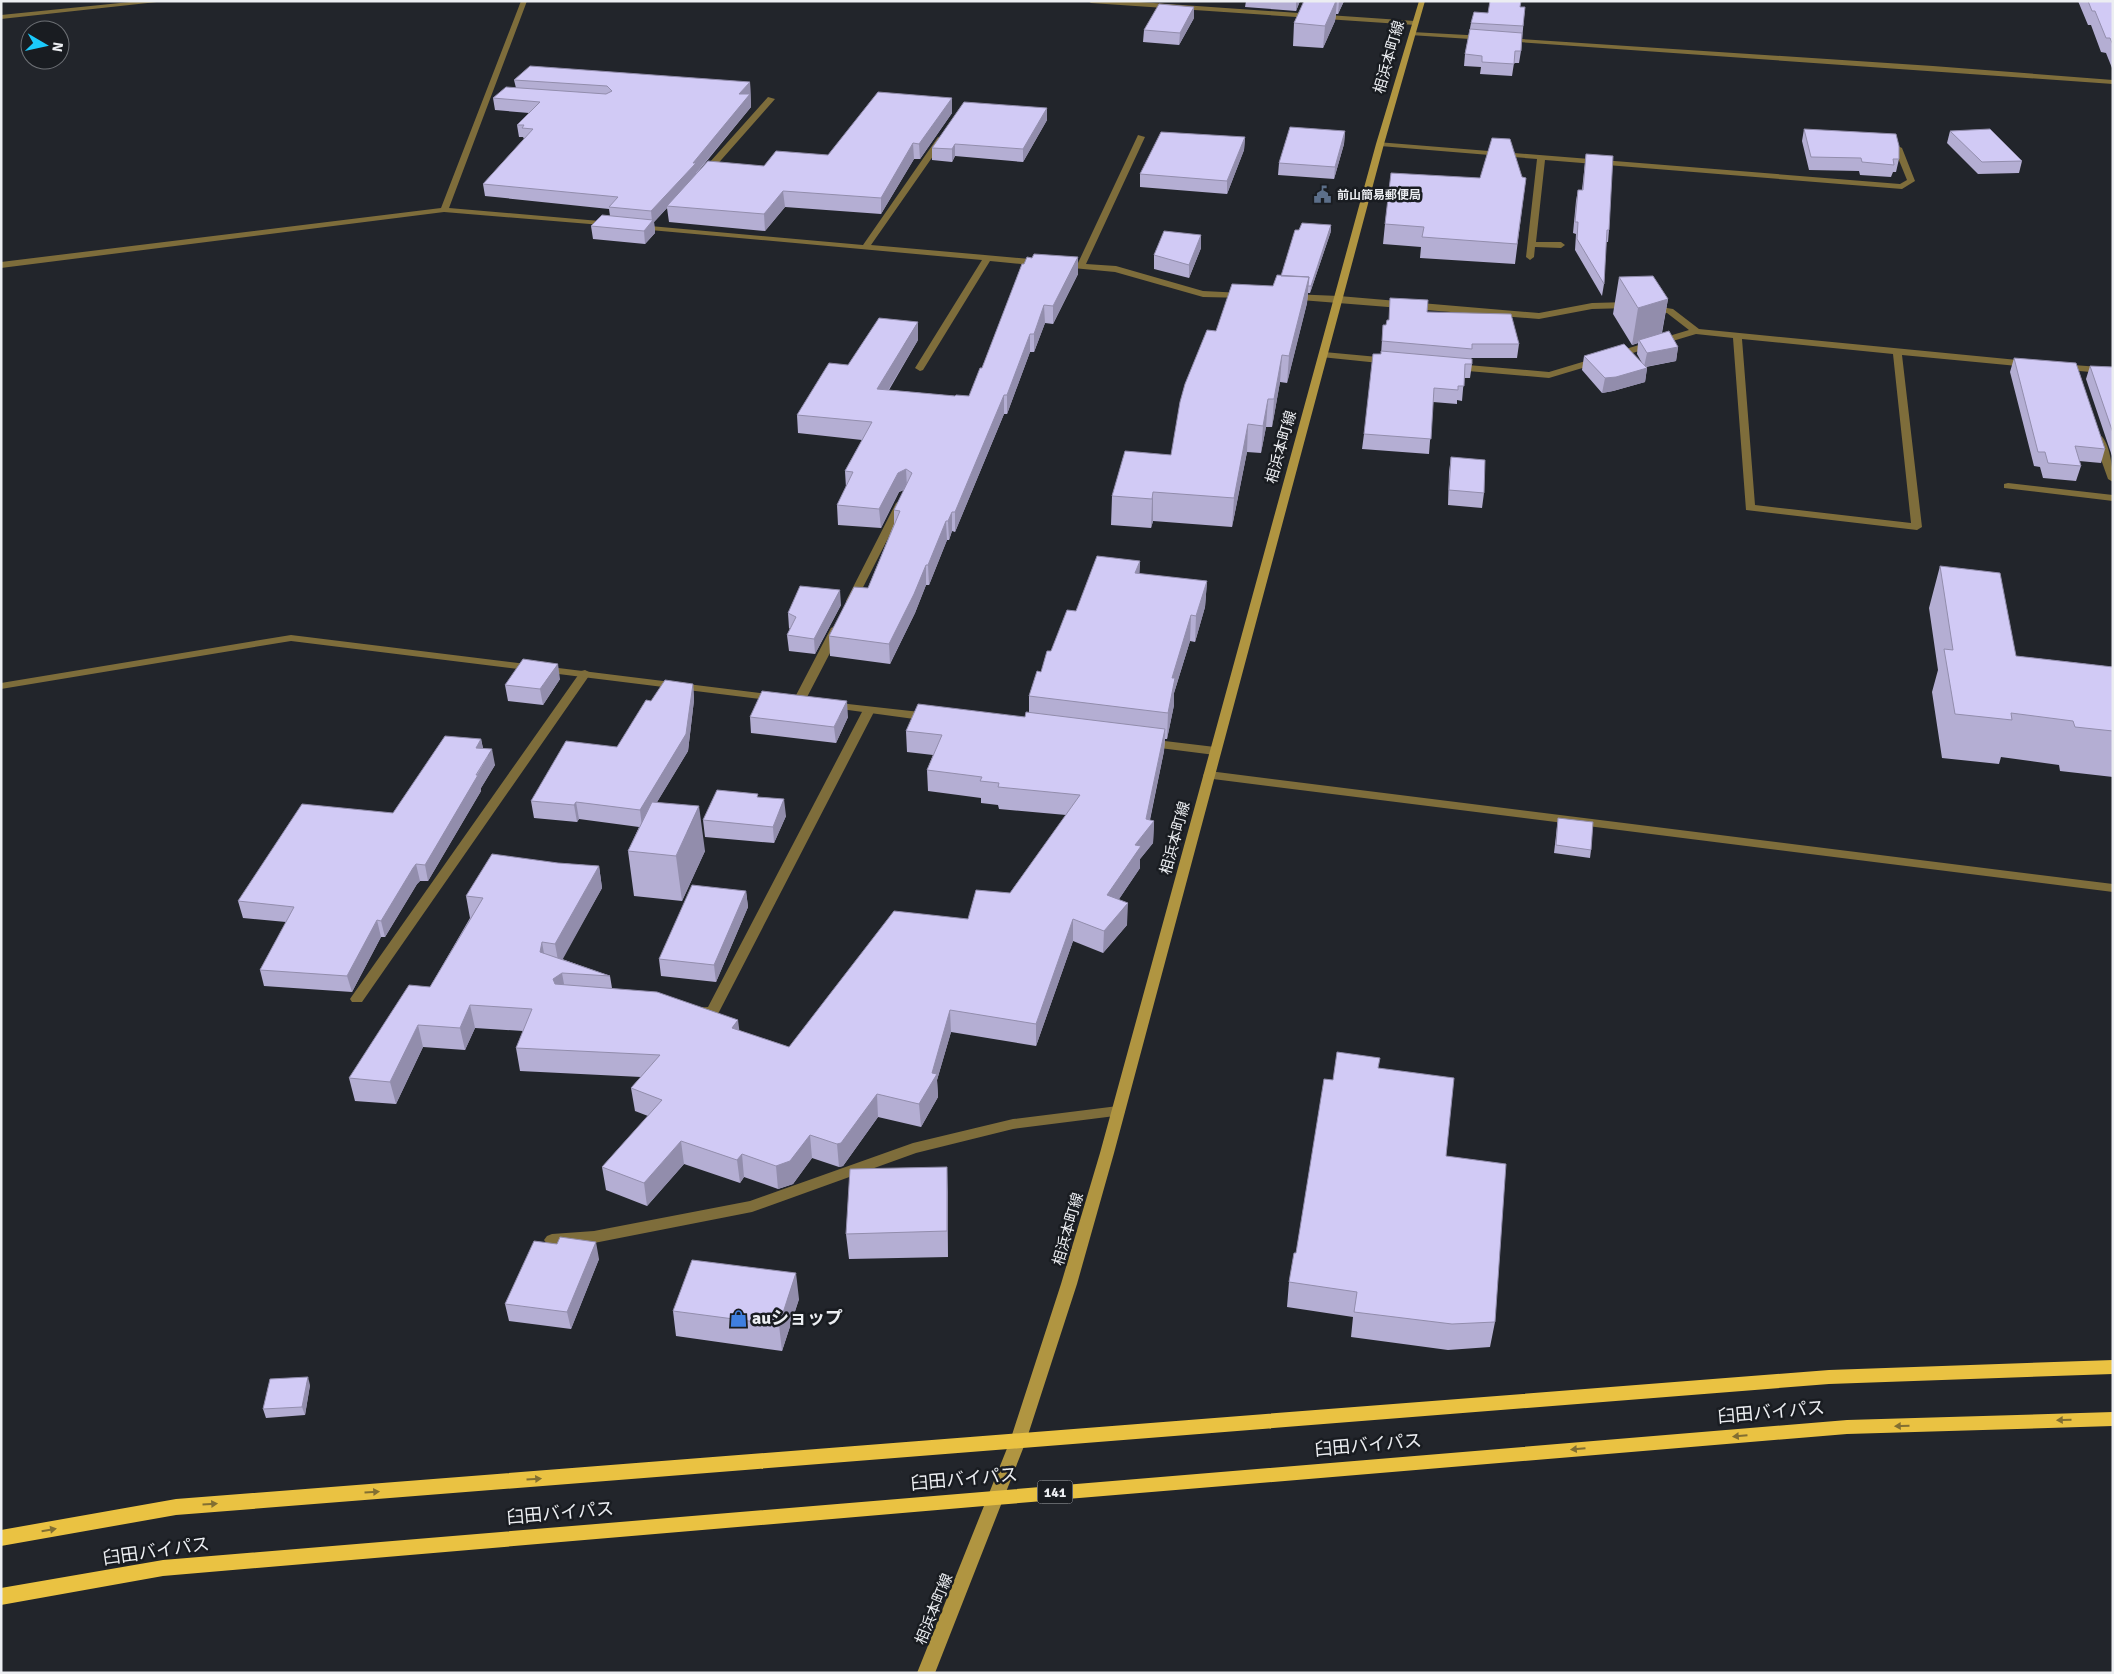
<svg xmlns="http://www.w3.org/2000/svg" width="2114" height="1674" viewBox="0 0 2114 1674" font-family="Signika,'Noto Sans JP',sans-serif">
  <style>
    .lines { fill: none; stroke-linecap: round; stroke-linejoin: round }
    .service { fill: #7e6d3b; fill-rule: evenodd }
    .minor { fill: #7e6d3b; fill-rule: evenodd }
    .tertiary { fill: #7e6d3b; fill-rule: evenodd }
    .secondary { fill: #b09541; fill-rule: evenodd }
    .trunk { fill: #eac242; fill-rule: evenodd }
    .wall { fill: #b4aed3 }
    .shaded-wall { fill: #928dac }
    .building { fill: #d1caf5; stroke: #928dac }
    .oneway { fill: #826f32 }
    .labels { text-anchor: middle; stroke-width: 5; stroke-linejoin: round; paint-order: stroke }
    .far-poi-label { font-size: 12px; font-weight: bold; fill: #eceef2; stroke: #191c21; text-anchor: start }
    .shield { fill: #191c21; stroke: #adafb3; stroke-width: 1 }
    .shield-label { font-size: 14px; font-weight: bold; fill: #eceef2 }
    .street-label { font-size: 15px; fill: #eceef2; stroke: #191c21 }
    .near-poi-label { font-size: 18px; font-weight: bold; fill: #eceef2; stroke: #191c21; text-anchor: start }
    .near-street-label { font-size: 18px; fill: #eceef2; stroke: #191c21 }
  </style>
  <rect width="100%" height="100%" fill="#22252b"/>
  <g class="lines">
    <path class="service" d="M585 670 591 673 362 1002H352L350 999 352 996 581 671Z
      M869 707 875 710 719 1012 717 1015 712 1017 692 1014 690 1011 692 1008 708 1007 863 710Z"/>
    <path class="minor" d="M140 1H166L1 19V15Z
      M521 1H527L449 208 611 222 615 224 614 226 444 212 1 268V262L441 208Z
      M1088 1H1125L1415 21 1418 23 1415 25 1091 3Z
      M768 97 775 99 707 176H701V172Z
      M1138 135 1145 137 1086 264 1116 266 1203 291 1243 293 1246 294V298L1203 297 1115 272 1062 267 1058 264 1062 261 1078 263Z
      M938 137 945 139 871 245 1042 260 1046 263 1042 266 990 261 923 370 920 371 915 368 982 260 639 229 635 227 639 225 863 245Z
      M1377 142 1900 184 1907 180 1894 148 1898 146 1902 148 1915 181 1902 189 1545 160 1536 242H1561L1565 245 1561 248 1535 247 1534 257 1530 260 1526 257 1537 159 1380 146H1377Z
      M1291 294 1339 296 1539 313 1592 303 1629 302 1633 305 1629 308 1592 309 1539 319 1288 299 1287 297Z
      M1649 305 1673 309 1699 329 2028 361 2033 364 2028 367 1902 355 1922 527 1917 530 1746 510 1733 338 1696 334 1549 378 1456 370 1451 367 1456 364 1549 372 1689 330 1667 313 1646 310 1645 308ZM1742 339 1893 354 1911 523 1755 505Z
      M1324 352 1389 358 1394 361 1389 364 1321 357V353Z
      M2060 364 2113 368V374L2057 369V365Z
      M2098 434C2110 438 2113 471 2113 482L2108 479 2093 437Z
      M2008 483 2113 495V501L2004 488V484Z
      M901 500 906 503 856 601 855 603H847L846 601 896 503Z
      M837 625 843 628 805 701 803 703H795L793 701 831 628Z
      M291 635 776 695 782 698 776 701 291 641 1 689V683Z
      M830 702 929 713 935 717 929 721 826 707 824 705Z
      M1148 739 1215 747 1221 751 1215 755 1144 746 1142 743Z
      M1209 771 2113 884V892L1205 778 1203 775Z
      M1118 1106 1123 1107 1125 1111 1123 1115 1013 1129 916 1153 752 1212 594 1243 552 1246 547 1244 544 1240 547 1236 552 1234 594 1231 750 1201 913 1143 1013 1119Z"/>
    <path class="tertiary" d="M1412 32 1485 36 1488 38 1485 40 1410 35 1409 34Z
      M1505 38 1933 66 2113 80V84L1503 41 1501 40Z"/>
    <path class="secondary" d="M1419 1H1425L1384 144 1114 1153 1077 1284 1026 1441 935 1673H917L1010 1441 1061 1284 1100 1153 1376 144Z"/>
    <path class="trunk" d="M2113 1360V1374L1829 1384 176 1515 1 1546V1530L176 1499 1829 1370Z
      M2113 1412V1426L1847 1434 996 1505 163 1576 1 1605V1588L163 1560 1847 1420Z"/>
  </g>
  <path class="wall" d="M1246 1H1300L1296 11 1245 7Z
    M1304 1H1344L1338 14H1336L1335 21 1323 48 1293 46 1294 23Z
    M2078 1H2113V68H2112L2106 53 2101 52 2091 25H2088Z
    M1520 7H1525L1521 51 1519 63H1514L1512 76 1480 74 1481 67 1464 66 1465 54 1471 23 1488 13Z
    M1194 18 1179 45 1143 42 1144 30Z
    M514 80 750 82 751 107 697 173 764 166 828 155 952 98V113L920 159H914L881 214 785 207 765 231 669 222 667 208 654 222 655 233 645 244 593 239 591 226 610 216 609 209 485 196 483 184 524 139 523 137H519L517 125 529 113 495 110 493 98 516 88Z
    M1047 108V120L1023 162 955 156 952 162 932 160V148Z
    M1804 129 1899 159 1896 172H1893L1891 177 1860 175 1859 171 1809 170 1802 141Z
    M1345 131 1344 144 1334 179 1278 175 1279 163Z
    M1950 131 2022 161 2019 173 1978 174 1947 143Z
    M1245 137 1244 150 1227 194 1140 187V174Z
    M1586 154 1609 230 1608 242H1606L1604 284 1602 296 1575 250 1576 234 1573 233 1576 201 1578 190H1582Z
    M1522 177 1526 178 1515 264 1420 258 1421 247 1383 244 1385 224 1480 178Z
    M1331 231 1310 293H1308L1307 303 1287 383 1280 382 1272 427H1266L1261 453 1247 452 1232 527 1153 521 1151 528 1111 525 1112 496 1171 455 1216 331 1273 286 1281 276Z
    M1201 235V248L1189 278 1154 269V255Z
    M1022 264 1078 274 1053 324 1045 323 1034 352H1030L1007 414H1004L955 532 952 531 949 540H947L929 585H926L915 613 890 664 830 656 829 636 868 588 894 524V510L904 490 899 492 881 528 838 525 837 505 846 488 845 471 862 440 798 433 797 415 848 365 918 340 889 390 955 396H969L982 368Z
    M1619 277 1668 299 1662 333 1678 347 1676 361 1646 367 1647 368 1645 382 1613 391 1602 393 1582 370 1584 356 1642 363 1637 354 1638 343 1632 345 1613 314Z
    M1390 298 1427 312 1519 344 1517 358H1471L1472 364 1470 378H1464L1462 401 1457 400V404L1433 402 1429 454 1362 449 1364 434 1381 354 1383 325H1386L1389 320Z
    M2014 358 2105 449 2101 463 2079 461 2081 466 2076 481 2043 478 2040 467 2034 466 2010 372Z
    M2090 366 2113 367V459L2086 379Z
    M1451 457 1484 493 1482 508 1448 505 1449 472Z
    M1140 561 1139 574 1207 581 1205 607 1195 642 1190 641 1174 693V705L1167 739H1165L1164 751 1150 820 1154 821 1153 843 1140 859V868L1119 899 1127 925 1103 953 1073 941 1036 1046 951 1032 937 1080 938 1097 921 1127 878 1117 843 1166 839 1167 812 1158 793 1184 778 1189 744 1177 740 1183 684 1164 647 1206 606 1190 602 1167 648 1116 635 1111 631 1088 641 1077 520 1071 516 1048 523 1031 475 1028 465 1050 423 1047 396 1104 355 1101 349 1078 430 987 470 918 466 896 558 863 599 866 602 888 562 959 610 976 612 988 789 1047 968 919 1010 893 1066 815 999 809 998 805 981 803V798L928 791 927 770 933 755 907 752 906 731 1025 717 1029 713V696L1051 651 1076 611Z
    M1940 566 2016 656 2113 667V777L2060 771 2059 765 2001 757 1999 764 1942 758 1932 692 1938 670 1929 608Z
    M841 605 815 654 789 651 787 635 790 629 789 628 788 613Z
    M560 679 543 705 508 701 505 685Z
    M693 684 694 700 688 751 657 802 705 851 682 901 634 896 628 851 639 827 579 819 577 822 534 818 531 801 617 747 651 701Z
    M750 717H848L836 743 751 733Z
    M481 739 483 748 495 765 481 788V791L428 881H420L417 884 385 937H381L352 992 264 986 260 970 286 922 243 918 238 901 393 813Z
    M758 797 786 816 774 843 705 837 703 820Z
    M1558 818 1591 850 1590 858 1554 853Z
    M746 891 748 907 716 982 661 976 659 959Z
    M1379 1068 1446 1156 1495 1322 1490 1347 1448 1350 1351 1337 1353 1317 1287 1307 1289 1282 1296 1253 1333 1080Z
    M948 1192V1257L849 1259 846 1234Z
    M557 1244 599 1259 571 1329 509 1321 505 1304Z
    M799 1299 782 1351 676 1336 673 1311Z
    M310 1385 305 1415 266 1418 263 1409Z"/>
  <path class="shaded-wall" d="M1296 1H1300L1296 11Z
    M1336 1H1337L1335 21 1323 48 1325 26Z
    M1339 1H1344L1338 14Z
    M1194 7V18L1179 45 1180 33Z
    M750 82 751 107 696 173 697 175 667 206V208L654 222 655 233 645 244 644 231 652 221 651 211 693 163 739 94Z
    M952 98V113L920 159 919 144Z
    M1047 108V120L1023 162V149Z
    M1345 131 1344 144 1334 179 1335 167Z
    M1245 137 1244 150 1227 194V181Z
    M913 143 914 159 881 214V198Z
    M955 144V156L952 162V149Z
    M783 191 785 207 765 231 764 214Z
    M1331 225V231L1310 293 1311 286Z
    M1201 235V248L1189 278V265Z
    M1078 257V274L1053 324V306Z
    M1309 277 1307 303 1287 383 1289 356Z
    M1668 299 1661 336 1639 340 1638 343 1632 345 1638 308Z
    M1044 305 1045 323 1034 352V334Z
    M918 322V340L878 407 877 389Z
    M1030 334V352L1007 414V395Z
    M1678 347 1676 361 1644 367 1647 353Z
    M1282 355 1280 382 1272 427 1274 399Z
    M1647 368 1645 382 1613 391 1602 393 1605 378Z
    M1004 395V414L955 532V512Z
    M1268 399 1266 427 1261 453 1263 426Z
    M1248 424 1247 452 1232 527 1234 498Z
    M906 469 907 488 899 492 881 528 879 509 898 473Z
    M1153 492V521L1151 528 1152 499Z
    M952 512V531L949 540 948 521Z
    M946 521 947 540 929 585 928 565Z
    M1140 561 1139 586 1135 573Z
    M926 565V585L915 613 890 664 889 644Z
    M1207 581 1205 607 1195 642 1196 616Z
    M840 590 841 605 815 654 814 639Z
    M1191 615 1190 641 1174 693V705L1167 739 1168 713 1172 678Z
    M558 664 560 679 543 705 540 689Z
    M693 684 694 700 688 751 642 827 640 810Z
    M847 701 848 717 836 743 834 727Z
    M1165 729 1164 751 1148 828 1154 821 1153 843 1140 859V868L1107 917V895L1135 845 1146 819Z
    M481 739 484 755 476 748Z
    M492 749 495 765 481 788V791L428 881 425 865Z
    M784 799 786 816 774 843 773 827Z
    M576 802 579 819 577 822 574 805Z
    M699 806 705 851 682 901 676 856Z
    M416 864 420 881 417 884 385 937 381 921 413 868Z
    M599 866 602 888 559 966 555 944Z
    M746 891 748 907 716 982 714 965Z
    M1128 903 1127 925 1103 953 1104 931Z
    M1073 919V941L1036 1046V1024Z
    M377 920 381 937 352 992 347 976Z
    M542 942 546 965 540 952Z
    M562 973 566 995 557 1001 553 979Z
    M470 1005 475 1028 465 1050 460 1028Z
    M950 1010 951 1032 937 1080 938 1097 921 1127 919 1104 932 1073Z
    M738 1020 741 1043 732 1028Z
    M418 1025 423 1047 396 1104 390 1082Z
    M877 1094 878 1117 843 1166 839 1167 837 1144Z
    M810 1135 812 1158 793 1184 778 1189 776 1166Z
    M681 1141 684 1164 647 1206 644 1183Z
    M742 1154 744 1177 740 1183 737 1160Z
    M947 1167 948 1192V1257L947 1231Z
    M596 1242 599 1259 571 1329 567 1312Z
    M796 1273 799 1299 782 1351 779 1325Z
    M308 1377 310 1385 305 1415 302 1407Z"/>
  <path class="building" d="M1304 1H1336L1325 26 1294 23Z
    M1490 1H1521L1520 7H1525L1523 26 1471 23 1474 12 1488 13Z
    M2088 1H2113V45L2110 38H2106L2095 11H2092Z
    M1159 4 1194 7 1180 33 1144 30Z
    M1470 29 1522 33 1521 51H1515L1514 64 1482 62V56L1465 54Z
    M530 66 750 82 739 94H750L693 163H696L651 211 609 207 618 197 483 184 533 129 522 128 524 125H517L540 102 493 98 506 87 606 94 612 91 607 86 514 80Z
    M878 92 952 98 919 144 913 143 881 198 783 191 764 214 667 206 708 161 764 166 776 151 828 155Z
    M964 102 1047 108 1023 149 955 144 952 149 932 148Z
    M1290 127 1345 131 1335 167 1279 163Z
    M1804 129 1896 134 1899 146V159H1893L1894 165 1862 162 1861 158 1811 157Z
    M1990 129 2022 161 1982 162 1950 131Z
    M1161 132 1245 137 1227 181 1140 174Z
    M1492 138 1510 139 1522 177 1526 178 1517 244 1422 237 1424 227 1385 224 1391 173 1480 178Z
    M1586 154 1613 156 1609 230H1607L1604 284 1577 239 1578 222H1575L1578 190H1583Z
    M602 215 653 220 644 231 591 226Z
    M1302 223 1331 225 1311 286H1308L1309 277 1281 276 1295 230H1299Z
    M1164 231 1201 235 1189 265 1154 255Z
    M1034 254 1078 257 1053 306 1044 305 1034 334H1030L1007 395H1004L955 512H952L948 521H946L928 565H926L914 594 889 644 829 636 854 587 868 588 900 511 894 510 912 473 906 469 898 473 879 509 837 505 853 472 845 471 872 422 797 415 829 363 848 365 879 318 918 322 877 389 955 396 956 395 969 396 980 368H982L1022 264H1024L1027 257 1032 258Z
    M1277 275 1309 277 1289 356 1282 355 1274 399H1268L1263 426 1248 424 1234 498 1153 492 1152 499 1112 496 1125 451 1171 455 1180 402 1185 384 1207 330 1216 331 1232 284 1273 286Z
    M1653 276 1668 299 1638 308 1619 277Z
    M1390 298 1428 300 1427 312 1511 314 1519 344H1472V349L1382 341 1383 325H1386L1387 320H1389Z
    M1669 331 1678 347 1647 353 1639 340Z
    M1624 344 1647 368 1616 377 1605 378 1584 356Z
    M1381 351 1472 359V364H1465L1464 386H1458V390L1434 388 1431 439 1364 434 1373 354H1381Z
    M2014 358 2076 363 2105 449 2075 446 2081 466 2048 463 2045 452H2038Z
    M2090 366 2113 367V433Z
    M1451 457 1485 460 1484 493 1449 490Z
    M1097 556 1140 561 1135 573 1207 581 1196 616 1191 615 1172 678H1175L1168 713 1029 696 1037 671 1041 672 1047 651H1051L1067 610 1076 611Z
    M1940 566 2000 573 2016 656 2113 667V731L2075 727 2073 721 2011 713 2012 720 1955 714 1944 649 1953 650Z
    M800 586 840 590 814 639 787 635 796 617 788 613Z
    M523 659 558 664 540 689 505 685Z
    M665 680 693 684 686 734 640 810 576 802 574 805 531 801 566 741 617 747 646 700 651 701Z
    M762 691 847 701 834 727 750 717Z
    M918 704 1025 717 1026 712 1165 729 1146 819 1154 821 1135 845 1141 846 1107 895 1128 903 1104 931 1073 919 1036 1024 950 1010 932 1073 937 1074 919 1104 877 1094 841 1143 837 1144 810 1135 790 1161 776 1166 742 1154 737 1160 681 1141 644 1183 602 1167 662 1100 631 1088 660 1055 516 1048 532 1009 470 1005 460 1028 418 1025 390 1082 349 1078 409 985 430 987 483 898 466 896 492 854 558 863 599 866 555 944 542 942 540 952 610 976 562 973 553 979 555 984 657 992 738 1020 732 1028 789 1047 894 911 968 919 976 890 1010 893 1080 795 998 787 999 783 980 781 982 777 927 770 942 735 906 731Z
    M445 736 481 739 476 748 492 749 476 775H478L425 865 416 864 413 868 381 921 377 920 347 976 260 970 294 907 238 901 302 804 393 813Z
    M717 790 758 794 757 797 784 799 773 827 703 820Z
    M652 802 699 806 676 856 628 851Z
    M1558 818 1593 822 1591 850 1556 845Z
    M692 885 746 891 714 965 659 959Z
    M1337 1052 1380 1058 1378 1068 1454 1078 1446 1156 1506 1164 1495 1322 1452 1324 1354 1312 1357 1292 1289 1282 1294 1253H1296L1324 1079 1333 1080Z
    M947 1167V1231L846 1234 850 1169Z
    M560 1237 596 1242 567 1312 505 1304 534 1241 557 1244Z
    M692 1260 796 1273 779 1325 673 1311Z
    M308 1377 302 1407 263 1409 270 1379Z"/>
  <defs><path id="oneway-solid" d="M-6-.8H1V-3.2L6.5 0L1 3.2V.8H-6Z" transform="scale(1.25)"/></defs>
  <g class="oneway">
    <use href="#oneway-solid" transform="translate(2064 1420) rotate(178)"/>
    <use href="#oneway-solid" transform="translate(1902 1426) rotate(178)"/>
    <use href="#oneway-solid" transform="translate(1740 1436) rotate(175)"/>
    <use href="#oneway-solid" transform="translate(1578 1449) rotate(175)"/>
    <use href="#oneway-solid" transform="translate(534 1479) rotate(-4)"/>
    <use href="#oneway-solid" transform="translate(372 1492) rotate(-4)"/>
    <use href="#oneway-solid" transform="translate(210 1504) rotate(-4)"/>
    <use href="#oneway-solid" transform="translate(49 1530) rotate(-10)"/>
  </g>
  <defs>
    <symbol id="civic-bare" viewBox="-9 -9 18 18"><path d="M-.6-6.5H3V-4.5H.6V-3L4-1V1h2V6H-6V1h2V-1L-.6-3ZM-1.2 2.5V6h2.4V2.5Z" fill="#5c6f8a" stroke="#191c21" stroke-width="2.5" paint-order="stroke"/></symbol>
    <symbol id="shop-bare" viewBox="-9 -9 18 18"><path d="M-5-2.5h2.3a2.7 3.5 0 0 1 5.4 0H5L5.5 6h-11ZM-1.5-2.5h3a1.5 2.3 0 0 0-3 0Z" fill="#3f7fe0" stroke="#191c21" stroke-width="2.5" paint-order="stroke"/></symbol>
  </defs>
  <g fill-rule="evenodd">
    <use href="#civic-bare" x="1310" y="182" width="25" height="25"/>
    <use href="#shop-bare" x="726" y="1306" width="25" height="25"/>
  </g>
  <g class="labels">
    <g class="far-poi-label">
      <text x="1337" y="199">前山簡易郵便局</text>
    </g>
    <rect class="shield" x="1037.5" y="1480.5" width="35" height="23" rx="4"/>
    <g class="shield-label">
      <text x="1055" y="1497">141</text>
    </g>
    <g class="street-label">
      <text transform="translate(1389 57) rotate(-74)" y="5">相浜本町線</text>
      <text transform="translate(1281 447) rotate(-74)" y="5">相浜本町線</text>
      <text transform="translate(1175 838) rotate(-75)" y="5">相浜本町線</text>
      <text transform="translate(1068 1229) rotate(-74)" y="5">相浜本町線</text>
      <text transform="translate(934 1609) rotate(-68)" y="5">相浜本町線</text>
    </g>
    <g class="near-poi-label">
      <text x="752" y="1324">auショップ</text>
    </g>
    <g class="near-street-label">
      <text transform="translate(1771 1412) rotate(-5)" y="6">臼田バイパス</text>
      <text transform="translate(1368 1445) rotate(-5)" y="6">臼田バイパス</text>
      <text transform="translate(964 1479) rotate(-5)" y="6">臼田バイパス</text>
      <text transform="translate(560 1513) rotate(-5)" y="6">臼田バイパス</text>
      <text transform="translate(156 1551) rotate(-8)" y="6">臼田バイパス</text>
    </g>
  </g>
  <rect width="2114" height="1674" fill="none" stroke="#eceef2" stroke-width="5"/>
  <g transform="translate(45 45) rotate(99)"><circle r="24" fill="#191c21" stroke="#6d7075"/>
  <path d="M0-4L9 19L0 12L-9 19Z" fill="#1bcafc"/>
  <text y="-8" font-size="14" font-weight="bold" text-anchor="middle" fill="#eceef2">N</text>
  </g>
</svg>
